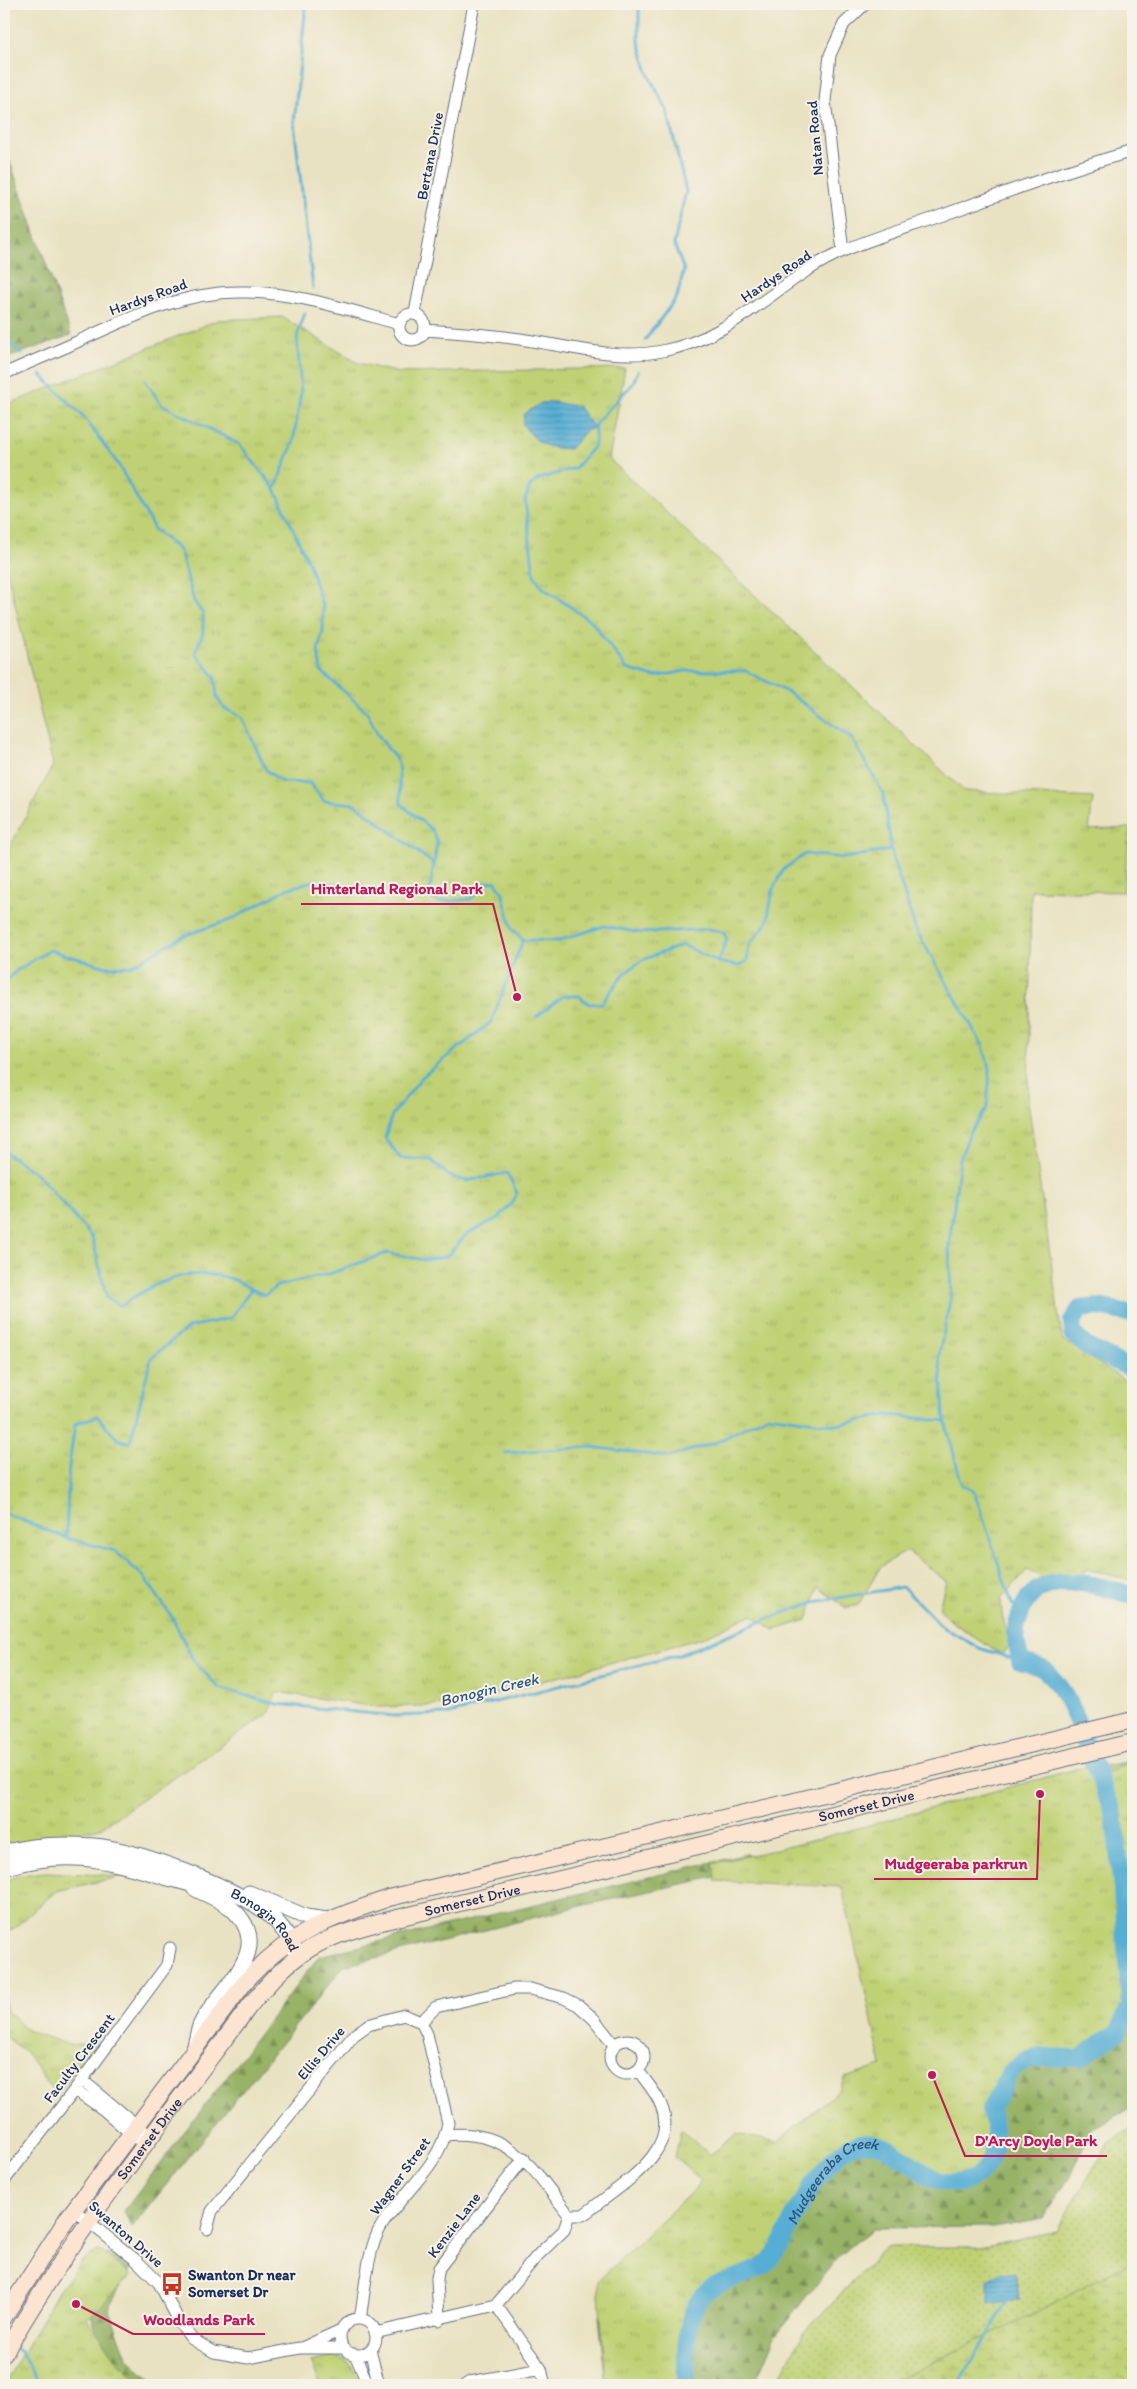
<svg xmlns="http://www.w3.org/2000/svg" width="1137" height="2389" viewBox="0 0 1137 2389" font-family="Itim,sans-serif">
  <style>
    .grass { fill: url(#grass-dots); stroke: #6e8069 }
    .forest { fill: url(#forest-firs); stroke: #5a7162 }
    .wetland { fill: url(#wetland-marsh); stroke: #6e8069 }
    .park { fill: url(#park-tufts); stroke: #6e8069 }
    .water { fill: url(#water-rules); stroke: #396e99 }
    .lines { fill: none; stroke-linecap: round; stroke-linejoin: round }
    .stream { stroke: #57aed4; stroke-width: 3 }
    .river { stroke: #57aed4; stroke-width: 18 }
    .minor-casing { stroke: #636e81; stroke-width: 13 }
    .tertiary-casing { stroke: #636e81; stroke-width: 17 }
    .secondary-casing { stroke: #636e81; stroke-width: 18 }
    .minor { stroke: #fff; stroke-width: 11 }
    .tertiary { stroke: #fff; stroke-width: 15 }
    .secondary { stroke: #fce5d0; stroke-width: 16 }
    .labels { text-anchor: middle; stroke-width: 4; stroke-linejoin: round; paint-order: stroke }
    .street-label { font-size: 15px; fill: #1b2f5e; stroke: #f7f3e8 }
    .poi-label { font-size: 15px; font-weight: bold; fill: #1b2f5e; stroke: #f7f3e8; text-anchor: start }
    .water-label { font-size: 16px; font-style: italic; fill: #2d5581; stroke: #f7f3e8 }
    .leader { fill: none; stroke: #c2185b; stroke-width: 2 }
    .callout-dot { fill: #c2185b; stroke: #f7f3e8; stroke-width: 2 }
    .callout-label { font-size: 16px; text-anchor: middle; font-weight: bold; fill: #c2185b; stroke: #f7f3e8; stroke-width: 4; stroke-linejoin: round; paint-order: stroke }
  </style>
  <defs>
    <pattern id="grass-dots" width="8" height="8" patternUnits="userSpaceOnUse" patternTransform="scale(1.25)"><rect width="8" height="8" fill="#c0d174"/><path d="M2 2h.1M6 6h.1" fill="none" stroke="#a4b467" stroke-width="1.8" stroke-linecap="round"/></pattern>
    <pattern id="forest-firs" width="22" height="20" patternUnits="userSpaceOnUse" patternTransform="scale(1.25)"><rect width="22" height="20" fill="#98b366"/><path d="M5 1l3.5 6h-7zM16 11l3.5 6h-7z" fill="#7b9257"/></pattern>
    <pattern id="wetland-marsh" width="20" height="14" patternUnits="userSpaceOnUse" patternTransform="scale(1.25)"><rect width="20" height="14" fill="#c0d174"/><path d="M1 5h8M5 5V1M11 12h8M15 12V8" fill="none" stroke="#a4b467"/></pattern>
    <pattern id="park-tufts" width="24" height="20" patternUnits="userSpaceOnUse" patternTransform="scale(1.25)"><rect width="24" height="20" fill="#c0d174"/><path d="M3 7l-1-3M5 7V3M7 7l1-3M15 17l-1-3M17 17v-4M19 17l1-3" fill="none" stroke="#a4b467"/></pattern>
    <pattern id="water-rules" width="6" height="5" patternUnits="userSpaceOnUse" patternTransform="scale(1.25)"><rect width="6" height="5" fill="#57aed4"/><path d="M0 2.5h6" fill="none" stroke="#478eaf"/></pattern>
  </defs>
  <rect width="100%" height="100%" fill="#f7f3e8"/>
  <filter id="ink" filterUnits="userSpaceOnUse"><feTurbulence type="fractalNoise" baseFrequency=".02" numOctaves="2"/><feDisplacementMap in="SourceGraphic" scale="10" xChannelSelector="R" yChannelSelector="G"/><feConvolveMatrix kernelMatrix="1 2 1 2 8 2 1 2 1" color-interpolation-filters="sRGB"/></filter>
  <filter id="wash" filterUnits="userSpaceOnUse"><feTurbulence type="fractalNoise" baseFrequency=".0096" numOctaves="4" result="noise"/><feDisplacementMap in="SourceGraphic" scale="20" xChannelSelector="R" yChannelSelector="G"/><feGaussianBlur stdDeviation="1.12" result="paint"/><feColorMatrix in="noise" values="0 0 0 0 0 0 0 0 0 0 0 0 0 0 0 0 0 1.4 0 .05"/><feComposite in="paint" operator="in"/></filter>
  <g filter="url(#wash)">
    <rect width="100%" height="100%" fill="#e9e2c2"/>
    <path class="grass" d="M1133 2128V2385H775L804 2332 886 2247H979L1056 2231 1109 2143Z"/>
    <path class="forest" d="M4 145 71 335 4 359Z
      M1125 1762 1133 1795V2106L1091 2130 1069 2178 1043 2218 993 2227 873 2228 838 2257 775 2336 754 2385H606L599 2317 724 2193 885 2068 843 1884 715 1877 576 1907 344 1966 132 2227 124 2211 319 1956 746 1854 852 1866 1098 1884 1057 1774Z
      M112 2254 130 2271 108 2308 128 2359 158 2385H23L103 2350 89 2309 90 2256Z"/>
    <path class="wetland" d="M1133 2261V2385H887L1064 2298Z"/>
    <path class="park" d="M282 317 358 363 399 373 625 368 609 459 964 791 1093 798 1089 830 1130 828 1123 892 1031 890 1028 1101 1062 1339 1133 1386V1581L1087 1569 1067 1591 1027 1570 1001 1599 1002 1615 1010 1644 1003 1655 952 1622 939 1608 946 1581 907 1551 881 1566 858 1605 846 1608 818 1587 807 1620 775 1630 751 1615 702 1638 454 1705 377 1707 277 1692 268 1714 100 1828 4 1849V1326L9 1321 4 1295V858L53 765 4 558V406L218 320Z
      M1133 1760V2021L1125 2016C1123 2021 1122 2027 1120 2030 1115 2037 1087 2056 1079 2058 1054 2063 1031 2050 1011 2071 1005 2077 991 2103 990 2111 990 2120 995 2129 996 2137 998 2156 984 2175 967 2181 926 2197 900 2135 860 2143 835 2148 810 2187 799 2207 791 2221 786 2238 777 2251 758 2280 713 2273 697 2303 684 2327 686 2359 686 2385H606L598 2281 697 2187 701 2180 675 2157 681 2129 710 2155 736 2134 777 2142 839 2090 845 2078 882 2066 842 1887 716 1881 712 1864 799 1844 1095 1764 1101 1777Z
      M46 1872 123 1876 56 1891 4 1937V1881L21 1875Z
      M4 1995 7 2012 28 2031 70 2045 98 2041 56 2095 26 2052 4 2036Z
      M97 2251 102 2252 131 2276 87 2319 118 2363 143 2385H4L59 2290 83 2260Z
      M333 2357C349 2359 353 2366 359 2380L344 2385H321L311 2362Z"/>
    <path class="water" d="M554 402 579 407 594 428 586 431 570 449C544 448 539 445 523 425L524 414 541 403Z
      M1000 2273H1015L1020 2300 988 2304V2280Z"/>
    <g class="lines">
      <path class="stream" d="M306 4 294 123 313 288
        M639 4V42L649 76 667 110 686 191 674 244 684 270 677 297 645 340
        M4 336 21 354
        M41 375 84 417 118 464 154 529 180 551 194 601 203 614V633L195 653 215 677 217 698 224 708 242 717 266 770 282 782 310 783 324 801 355 804 435 865
        M145 380 161 404 239 444 275 489 309 564 323 608V632L318 651 321 671 367 712 378 735 398 762 401 804 432 830 437 842 429 897
        M594 425 633 383 638 371
        M595 425V445L575 468 539 479 530 486 525 500 534 575 543 588 592 622 627 669 654 677 686 671H746L789 693 852 739 883 793 893 860 916 930 983 1046 990 1069 987 1108 970 1132 960 1159 949 1245 951 1296 939 1355 945 1421 962 1485 974 1491 1012 1604 1022 1610
        M275 489 293 443 301 393 297 336 305 313
        M4 983 16 971 50 950 106 967 131 966 183 936 230 920 287 889 313 881 429 897 439 902 471 899 486 883 495 881 502 891 512 929 523 940 558 941 604 926 641 933 709 929 723 932 727 939 718 962
        M536 1017 563 996H579L589 1004 602 1003 623 975 642 960 683 945 718 962 739 966 747 961 749 945 767 923 773 889 784 869 805 854 844 858 891 850
        M4 1151 38 1175 92 1237 107 1298 121 1306C153 1282 194 1264 234 1280 244 1285 254 1291 265 1295L277 1286 329 1274 387 1253 425 1260 446 1257 467 1234 499 1218 513 1202 517 1193 507 1173 466 1181 449 1176 431 1160 400 1158 385 1138 392 1115 422 1077 491 1022 523 940
        M504 1453 591 1447 669 1457 717 1442 768 1415 836 1425 887 1415 945 1421
        M4 1513 66 1538 115 1551 145 1578 172 1617 193 1660 219 1688 277 1704 394 1716 449 1714 679 1655 767 1619 814 1602 903 1587 941 1626 979 1648 1020 1661
        M66 1538 69 1466 75 1424 97 1416 117 1439 130 1443 151 1358 189 1327 231 1318 251 1289
        M13 2348 21 2352 40 2385
        M958 2385 1007 2302"/>
      <g class="river">
        <path d="M1133 1314 1099 1307 1080 1309 1072 1321 1073 1334 1087 1347 1133 1370"/>
        <path id="s1" d="M686 2385C686 2359 684 2327 697 2303 710 2279 739 2280 761 2267 782 2254 787 2227 799 2207 810 2187 836 2146 861 2143 901 2137 930 2201 971 2179 975 2177 980 2175 983 2171 1000 2147 996 2137 990 2110L1010 2072 1024 2061 1041 2057 1080 2058 1119 2031 1130 2006 1122 1890 1114 1814 1072 1709 1060 1687 1043 1668 1020 1661C1019 1651 1015 1640 1016 1630 1016 1625 1019 1620 1020 1615 1035 1565 1097 1584 1133 1596"/>
      </g>
    </g>
  </g>
  <g filter="url(#ink)">
    <g class="lines">
      <defs>
        <path id="minor" d="M843 251 825 101 830 55 844 24 865 4
          M415 313 474 4
          M399 327a13 13 0 1 1 26 0a13 13 0 1 1-26 0Z
          M425 330C454 332 483 334 512 338 561 344 612 361 662 351 737 337 777 280 843 251 875 237 910 227 943 215 1006 192 1069 169 1133 151
          M4 374C28 363 53 353 77 342 131 317 185 290 246 292 298 293 349 310 399 324
          M421 2022 436 2007 514 1989H530L564 1998 578 2005 594 2019 615 2046
          M610 2057a17 17 0 1 1 34 0a17 17 0 1 1-34 0Z
          M82 2080 151 2137
          M75 2090 104 2110 136 2138
          M446 2135C511 2128 534 2170 569 2215
          M4 2181 82 2080 167 1965 170 1948
          M74 2210 137 2261 159 2283 181 2325 192 2339 214 2352 248 2358 300 2348H343
          M569 2215H583L590 2210C620 2185 681 2152 661 2105 656 2092 646 2082 638 2070
          M207 2229 212 2211 354 2035 368 2025 404 2015 421 2022
          M496 2305 541 2369 545 2385
          M360 2319C365 2292 367 2248 382 2225 404 2191 441 2165 448 2123L427 2034 421 2022
          M340 2337a18 18 0 1 1 36 0a18 18 0 1 1-36 0Z
          M439 2320 437 2278 439 2268 524 2158
          M375 2333 496 2305 537 2256 564 2230 569 2215
          M304 2347 341 2330
          M370 2350 379 2385
          M355 2354 368 2385
          M465 2385 470 2382 541 2369"/>
        <g id="tertiary">
          <path id="s2" d="M4 1853C33 1844 64 1844 94 1846 138 1850 232 1886 267 1913 282 1925 291 1938 297 1956"/>
          <path d="M4 1868C64 1849 107 1859 165 1877 179 1881 193 1884 206 1889"/>
          <path d="M194 1888C206 1895 220 1899 231 1908 279 1950 219 1987 201 2024 198 2030 197 2039 195 2046"/>
          <path d="M249 1893 306 1917 327 1920"/>
        </g>
        <g id="secondary">
          <path d="M4 2317 66 2220 245 1982C289 1932 329 1919 389 1898L1133 1720"/>
          <path id="s3" d="M4 2354C74 2232 163 2121 248 2008 296 1948 319 1938 393 1919L1133 1742"/>
        </g>
      </defs>
      <use href="#minor" class="minor-casing"/>
      <use href="#tertiary" class="tertiary-casing"/>
      <use href="#secondary" class="secondary-casing"/>
      <use href="#minor" class="minor"/>
      <use href="#tertiary" class="tertiary"/>
      <use href="#secondary" class="secondary"/>
    </g>
  </g>
  <defs>
    <symbol id="bus-bare" viewBox="-9 -9 18 18"><path d="M-5-6H5V4H4V6H2V4H-2V6H-4V4H-5ZM-3.5-4V0h7V-4ZM-3.5 1.2v1.5H-2V1.2ZM2 1.2v1.5H3.5V1.2Z" fill="#c8321e" stroke="#f7f3e8" stroke-width="2.5" paint-order="stroke"/></symbol>
  </defs>
  <g fill-rule="evenodd">
    <use href="#bus-bare" x="156" y="2268" width="32" height="32"/>
  </g>
  <g class="labels">
    <g class="street-label">
      <text transform="translate(815 138) rotate(-95)" y="5">Natan Road</text>
      <text transform="translate(430 156) rotate(-79)" y="5">Bertana Drive</text>
      <text transform="translate(776 276) rotate(-34)" y="5">Hardys Road</text>
      <text transform="translate(148 297) rotate(-20)" y="5">Hardys Road</text>
      <text dy="5" stroke="none"><textPath href="#s3" startOffset="1085">Somerset Drive</textPath></text>
      <text dy="5" stroke="none"><textPath href="#s3" startOffset="680">Somerset Drive</textPath></text>
      <text dy="5" stroke="none"><textPath href="#s2" startOffset="281">Bonogin Road</textPath></text>
      <text transform="translate(321 2053) rotate(-50)" y="5">Ellis Drive</text>
      <text transform="translate(79 2058) rotate(-53)" y="5">Faculty Crescent</text>
      <text dy="5" stroke="none"><textPath href="#s3" startOffset="260">Somerset Drive</textPath></text>
      <text transform="translate(400 2176) rotate(-54)" y="5">Wagner Street</text>
      <text transform="translate(454 2225) rotate(-53)" y="5">Kenzie Lane</text>
      <text transform="translate(126 2234) rotate(41)" y="5">Swanton Drive</text>
    </g>
    <g class="poi-label">
      <text x="188" y="2280">Swanton Dr near<tspan x="188" dy="17">Somerset Dr</tspan></text>
    </g>
    <g class="water-label">
      <text transform="translate(489 1689) rotate(-13)" y="6">Bonogin Creek</text>
      <text dy="6" stroke="none"><textPath href="#s1" startOffset="276">Mudgeeraba Creek</textPath></text>
    </g>
  </g>
  <path class="leader" d="M517 997L493 904H301M1040 1794L1037 1879H874M932 2075L965 2156H1107M76 2304L133 2334H265"/>
  <g class="callout-dot">
    <circle cx="517" cy="997" r="5"/>
    <circle cx="1040" cy="1794" r="5"/>
    <circle cx="932" cy="2075" r="5"/>
    <circle cx="76" cy="2304" r="5"/>
  </g>
  <g class="callout-label">
    <text x="397" y="894">Hinterland Regional Park</text>
    <text x="956" y="1869">Mudgeeraba parkrun</text>
    <text x="1036" y="2146">D'Arcy Doyle Park</text>
    <text x="199" y="2325">Woodlands Park</text>
  </g>
  <rect width="1137" height="2389" fill="none" stroke="#f7f3e8" stroke-width="20"/>
</svg>
